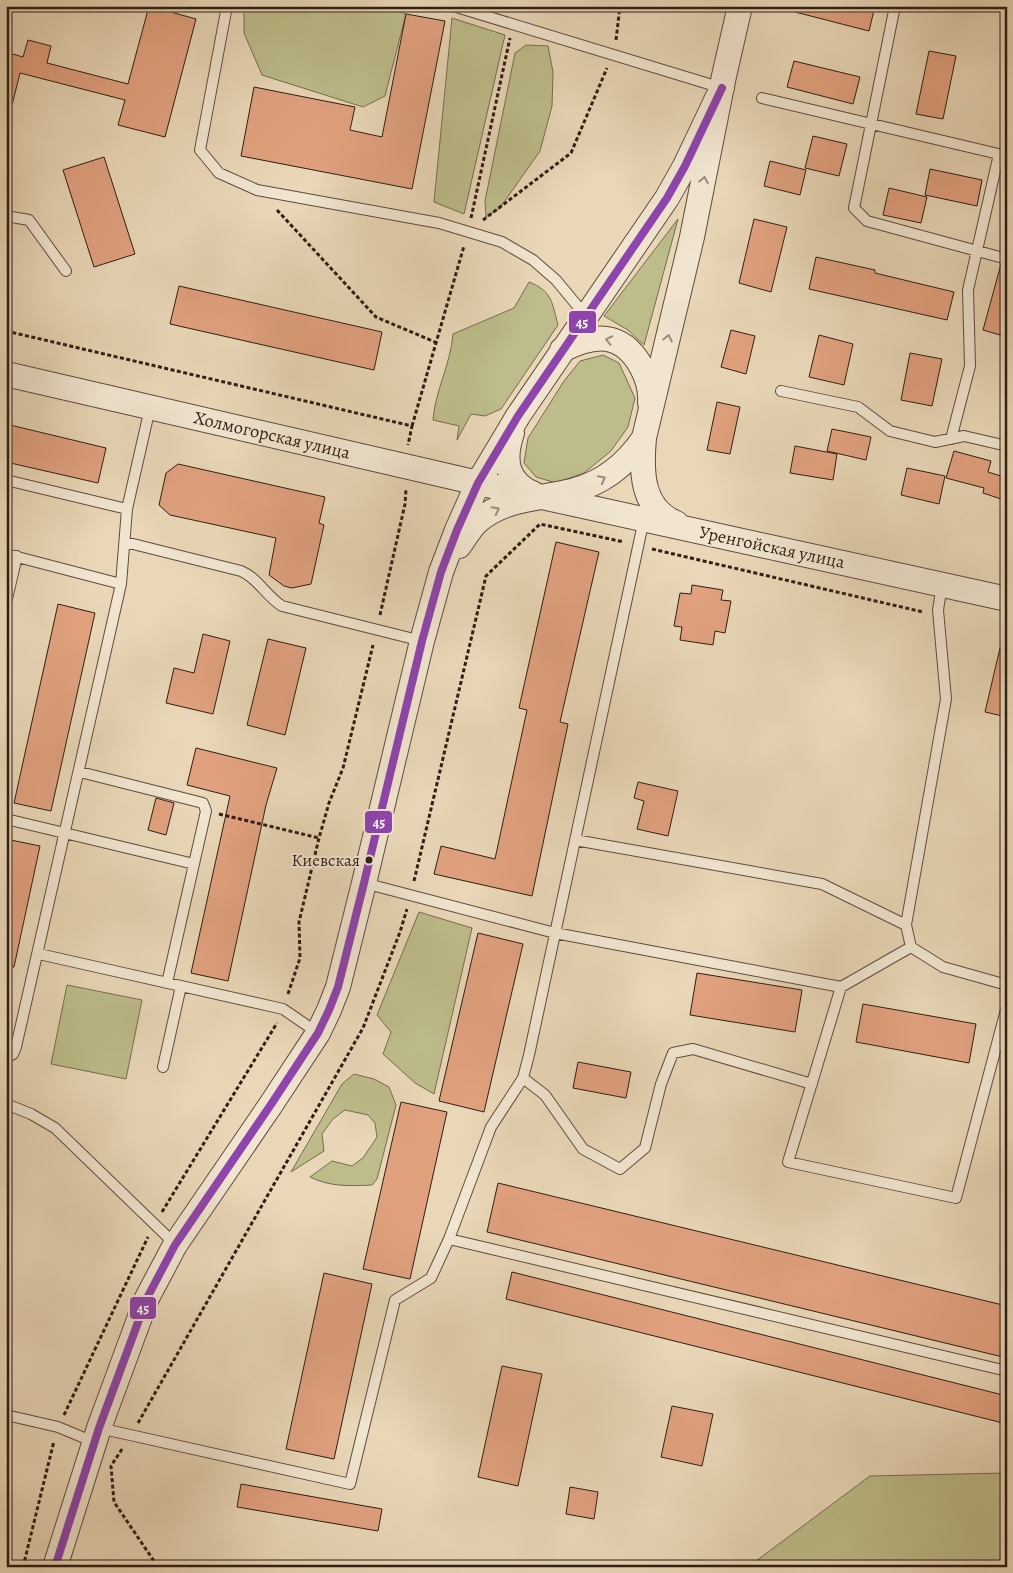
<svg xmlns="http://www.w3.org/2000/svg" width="1013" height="1573" viewBox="0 0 1013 1573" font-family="Alegreya,serif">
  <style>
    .green { fill: #bdbc8a; stroke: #766d50 }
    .building { fill: #e1a17f; stroke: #2f1e15 }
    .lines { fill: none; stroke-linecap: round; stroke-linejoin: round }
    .service-casing { stroke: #5e4c3e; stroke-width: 12 }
    .tertiary-casing { stroke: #5e4c3e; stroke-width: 26 }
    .path { stroke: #2f1e15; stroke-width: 3; stroke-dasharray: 4 2.5; stroke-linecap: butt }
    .service { stroke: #f1e5d0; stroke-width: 10 }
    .tertiary { stroke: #f1e5d0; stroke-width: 24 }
    .bus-1-casing { stroke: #f1e5d0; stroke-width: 11 }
    .bus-1 { stroke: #8e44ad; stroke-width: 8 }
    .oneway { stroke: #9a8b7c }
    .bus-dot { fill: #2f1e15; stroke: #f1e5d0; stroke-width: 2 }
    .labels { text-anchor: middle; stroke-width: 4; stroke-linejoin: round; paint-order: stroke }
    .bus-label { font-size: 17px; fill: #2f1e15; stroke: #f1e5d0; text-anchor: end }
    .street-label { font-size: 18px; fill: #2f1e15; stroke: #f1e5d0 }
    .line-badge { stroke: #f1e5d0; stroke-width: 2 }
    .badge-label { font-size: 14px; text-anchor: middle; font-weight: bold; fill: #fff }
  </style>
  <rect width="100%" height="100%" fill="#e9d7b7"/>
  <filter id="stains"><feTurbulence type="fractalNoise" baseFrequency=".004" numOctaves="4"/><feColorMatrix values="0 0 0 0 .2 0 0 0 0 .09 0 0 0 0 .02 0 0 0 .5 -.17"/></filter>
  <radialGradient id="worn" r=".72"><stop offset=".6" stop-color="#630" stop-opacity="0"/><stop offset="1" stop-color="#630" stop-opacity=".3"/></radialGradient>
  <path class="green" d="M244 6H381L406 14 385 96 363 107 262 75 244 33Z
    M452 18 505 35 464 214 434 202Z
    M526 45 548 46 553 72 552 106 540 151 500 208 486 217 485 201 515 53Z
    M678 219 644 345 628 330 604 316Z
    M529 282C552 291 552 302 558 325L501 409 485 416 471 414 457 440 459 426 433 420C435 391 451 363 453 334L514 308Z
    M603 355 619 363 635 398 628 427 611 451 584 473 556 483 536 477 524 463 528 438 564 381 580 361Z
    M419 912 472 928 434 1094 415 1083 383 1054 391 1032 377 1015Z
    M67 985 142 1000 126 1079 51 1064Z
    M354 1074 374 1079 389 1087 396 1105 377 1179 372 1185C350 1186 330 1187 310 1177L332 1161 352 1166 363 1158 377 1137 375 1123 368 1115 345 1110 333 1119 322 1134 324 1151 291 1172 342 1084Z
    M1007 1473V1567H748L870 1476Z"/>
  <path class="building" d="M149 6 196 19 165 137 118 125 125 100 20 73 12 105H6V52L23 57 28 40 51 46 47 63 128 84Z
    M796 6H875L869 31 795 12Z
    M406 14 445 21 412 189 241 156 254 87 355 107 350 130 382 137Z
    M929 51 956 56 943 119 916 114Z
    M794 61 860 77 853 104 787 87Z
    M813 136 847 144 839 176 805 168Z
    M104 157 135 254 94 267 63 170Z
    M770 161 806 170 800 195 764 186Z
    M930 169 982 180 977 206 925 195Z
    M889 188 927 197 921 223 883 215Z
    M754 219 787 227 771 292 739 283Z
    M816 257 875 270V273L954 292 947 320 809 289Z
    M1001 264 1007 266V337L983 330Z
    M179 286 382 332 374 370 170 324Z
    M731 330 755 336 746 374 721 367Z
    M819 335 853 344 844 385 809 377Z
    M910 353 942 359 932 406 901 400Z
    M717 402 740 407 730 454 707 450Z
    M6 424 106 448 98 483 6 462Z
    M832 429 871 437 866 460 827 451Z
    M795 446 837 454 833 480 790 473Z
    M954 451 991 461 988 472 1007 478 1001 499 983 493 984 488 946 478Z
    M178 464 325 497 319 523 324 525 311 584 292 588 284 586 269 575 276 538 170 515 159 505 166 473Z
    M907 468 945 476 939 504 901 495Z
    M556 542 599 552 560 722 568 724 532 896 434 874 441 846 495 859 527 710 519 708Z
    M692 585 723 590 721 600 731 601 725 633 715 631 713 645 680 640 682 627 674 626 680 593 691 594Z
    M58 604 95 613 51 811 14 803Z
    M203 634 230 641 213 714 166 703 174 668 194 673Z
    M268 639 306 648 285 735 247 725Z
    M1000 648 1007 649V717L985 712Z
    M196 748 277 768 266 805 228 981 191 973 230 796 187 785Z
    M638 782 678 791 668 836 637 829 644 801 634 798Z
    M156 798 174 803 166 835 148 830Z
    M6 839 40 846 14 967H6Z
    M478 933 523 944 484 1112 439 1101Z
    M697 973 802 990 795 1032 690 1015Z
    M863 1004 976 1024 969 1063 856 1042Z
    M578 1062 631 1072 626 1098 573 1088Z
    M401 1102 447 1112 410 1279 363 1269Z
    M498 1183 1007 1306V1358L487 1232Z
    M512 1272 1007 1396V1424L506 1299Z
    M324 1273 372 1284 334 1459 286 1449Z
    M502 1366 542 1374 518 1486 478 1477Z
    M672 1406 713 1414 702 1466 661 1457Z
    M241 1484 382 1509 378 1531 237 1507Z
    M570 1487 598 1492 594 1519 566 1514Z"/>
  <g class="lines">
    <defs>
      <path id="service" d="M227 6 200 150 219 173 257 190 439 223 502 242 533 260 556 280 585 315
        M453 6 722 88
        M895 6 854 208 867 221 1007 259
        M762 98 1007 156
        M6 216 29 220 66 271
        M781 391 858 407 890 431 935 442 964 436 1007 446
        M951 439 970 366 968 290 999 154
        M6 480 127 509
        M125 542 241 571C258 578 266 596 282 606L422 641
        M6 554 121 584 16 1047 13 1054 6 1058
        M121 584 127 509 150 408
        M942 585 938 610 946 699 906 925 911 947 943 967 1007 985
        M6 603 17 556
        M80 772 203 803 206 811 167 983
        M6 819 194 864
        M575 840 822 884 906 925
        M364 883 555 933 841 987 911 947
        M39 954 283 1009 318 1033
        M841 987 788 1162 956 1198 1007 1006
        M163 1067 181 986
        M523 1078 545 1095 583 1149 620 1169 645 1148 661 1084 673 1053 693 1049 812 1084
        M6 1104 31 1114 55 1128 175 1244
        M449 1239 1007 1371
        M6 1415 58 1427 94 1442
        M99 1428 350 1484 395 1300 431 1278 449 1239 491 1127 523 1078 529 1055 644 519"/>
      <path id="tertiary" d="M562 350C594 334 621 331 641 366 647 377 651 391 650 403
        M6 374 478 483 1007 599
        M512 433C503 460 506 482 534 494
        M644 438C641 471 641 509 676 523
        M459 546C465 538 470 528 478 521 505 498 539 499 572 491 603 483 626 465 644 438L692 237 724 76 740 6
        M55 1567 99 1428 147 1298 175 1245 272 1103 318 1033 329 1010 338 987 364 883 422 641 441 572 457 530 478 483 518 416 667 198 685 166 722 88"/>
    </defs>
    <use href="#service" class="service-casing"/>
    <use href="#tertiary" class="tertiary-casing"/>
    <path class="path" d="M616 40 620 6
      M277 210 376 317 435 342
      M471 218 510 38
      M483 220 571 153 607 68
      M6 331 412 426 408 445
      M412 426 464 246
      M652 549 923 612
      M380 615 405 504 406 489
      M219 814 319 838
      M414 881 486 576 540 524 624 542
      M288 994 300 958 299 922 319 838 329 803 343 768 373 645
      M162 1212 277 1023
      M64 1415 148 1237
      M138 1423 363 1028 400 932 407 909
      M122 1449 111 1466 114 1502 158 1567
      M23 1567 54 1441"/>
    <use href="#service" class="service"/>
    <use href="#tertiary" class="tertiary"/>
    <defs>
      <path id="bus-1" d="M55 1567 99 1428 147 1298 175 1245 272 1103 318 1033 329 1010 338 987 364 883 422 641 441 572 457 530 478 483 518 416 667 198 685 166 722 88"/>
    </defs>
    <use href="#bus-1" class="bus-1-casing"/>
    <use href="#bus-1" class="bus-1"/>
  </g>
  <defs><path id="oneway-chevron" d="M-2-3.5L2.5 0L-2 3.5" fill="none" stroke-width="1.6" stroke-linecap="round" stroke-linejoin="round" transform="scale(1.25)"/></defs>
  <g class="oneway">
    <use href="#oneway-chevron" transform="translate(704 180) rotate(-79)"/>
    <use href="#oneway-chevron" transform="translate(668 338) rotate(-77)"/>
    <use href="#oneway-chevron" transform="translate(609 340) rotate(-168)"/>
    <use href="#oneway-chevron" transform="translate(602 479) rotate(-28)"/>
    <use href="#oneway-chevron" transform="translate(496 510) rotate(-27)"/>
  </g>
  <circle class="bus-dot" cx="369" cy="860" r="4.5"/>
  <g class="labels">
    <g class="bus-label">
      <text x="360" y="866">Киевская</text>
    </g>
    <g class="street-label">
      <text transform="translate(272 435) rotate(13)" y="6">Холмогорская улица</text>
      <text transform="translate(772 547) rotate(12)" y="6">Уренгойская улица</text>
    </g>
  </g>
  <g class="line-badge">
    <rect x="568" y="310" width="29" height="24" rx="5" fill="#8e44ad"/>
    <rect x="364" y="810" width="29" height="24" rx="5" fill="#8e44ad"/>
    <rect x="129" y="1296" width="28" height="24" rx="5" fill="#8e44ad"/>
  </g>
  <g class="badge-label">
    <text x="582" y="327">45</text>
    <text x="379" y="827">45</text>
    <text x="143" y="1313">45</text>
  </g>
  <rect width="1013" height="1573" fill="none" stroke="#e9d7b7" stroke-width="25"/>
  <rect x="8" y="8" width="998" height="1558" fill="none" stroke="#2f1e15" stroke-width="2.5"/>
  <rect x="12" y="12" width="988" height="1548" fill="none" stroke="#2f1e15"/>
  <rect width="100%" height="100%" filter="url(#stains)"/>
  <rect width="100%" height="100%" fill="url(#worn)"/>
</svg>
